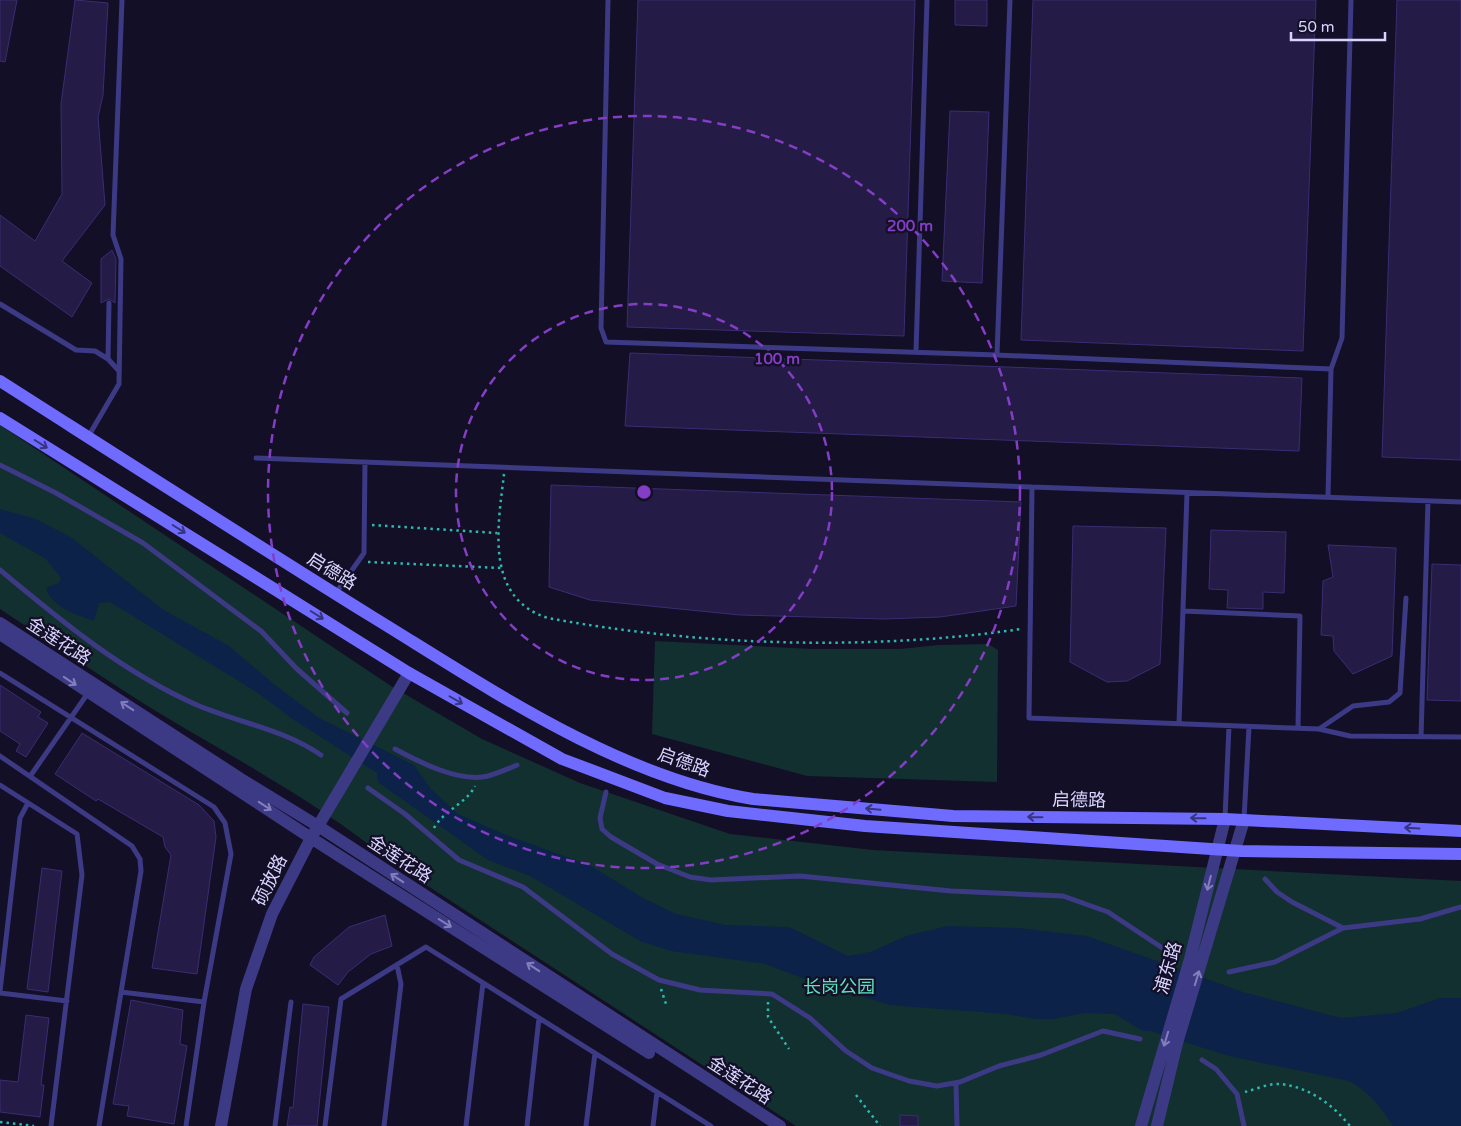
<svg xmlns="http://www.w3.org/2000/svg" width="1461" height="1126" viewBox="0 0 1461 1126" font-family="'Varela Round','Noto Sans SC',sans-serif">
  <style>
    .green { fill: #12302f }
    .water { fill: #0c2248 }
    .building { fill: #241b47; stroke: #3b2d73 }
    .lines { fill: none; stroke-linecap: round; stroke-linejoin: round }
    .path { stroke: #2fb8b0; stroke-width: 2.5; stroke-dasharray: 2.5 4; stroke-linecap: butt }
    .service { stroke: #3d3a85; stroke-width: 5 }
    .tertiary { stroke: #3d3a85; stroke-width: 12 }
    .secondary { stroke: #6f6bff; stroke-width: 12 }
    .oneway { stroke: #38347d }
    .oneway2 { stroke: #837fbc }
    .ring { fill: none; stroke: #843dc5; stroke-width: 2.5; stroke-dasharray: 9 6 }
    .labels { text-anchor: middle; stroke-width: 4.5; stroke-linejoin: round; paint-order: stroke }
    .street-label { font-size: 18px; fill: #d9d4ff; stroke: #130f26 }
    .park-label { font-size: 18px; fill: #5fe0c0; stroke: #130f26 }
    .centre { fill: #843dc5; stroke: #130f26; stroke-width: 2.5 }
    .ring-label { font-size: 15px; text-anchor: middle; font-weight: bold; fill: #843dc5; stroke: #130f26; stroke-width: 4.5; stroke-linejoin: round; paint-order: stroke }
  </style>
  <rect width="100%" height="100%" fill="#130f26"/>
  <path class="green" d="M0 425 391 686 482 739 580 783 730 834 873 850 1461 881V1126H796L391 862C316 800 229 756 146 705 97 674 49 641 0 609Z
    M655 641 813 649H900L939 645 988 644 998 650 997 782 807 776 652 734Z"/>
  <path class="water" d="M0 509 36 519 72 538 162 609 229 646 275 685 319 718 414 765 431 789 458 814 506 835 591 866 643 898 676 914 726 925 789 927 848 956 870 952 909 935 948 926 1018 928 1087 936 1243 992 1341 1018 1397 1013 1440 998H1461V1126H1393C1381 1108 1369 1091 1349 1081L1229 1056 1150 1031H1143L1115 1014 1085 1013 1053 1019H1036L1005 1014 890 1005 854 994 838 981 805 979 765 964 671 951 640 941 530 876 488 860 378 782 377 773 291 718 258 693 110 602 99 603 94 621C77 615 51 607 46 588L59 583 61 578 46 559 0 533Z"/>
  <path class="building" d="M0 0H17L5 62 0 61Z
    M75 0 108 3 103 95 98 117 105 205 62 261 92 283 72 317 0 266V215L35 241 62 194 61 104Z
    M638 0H915L904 336 627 327Z
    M955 0H987V26L955 25Z
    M1033 0H1316L1303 351 1021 340Z
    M1397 0H1461V460L1382 457Z
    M950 111 989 112 982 283 942 281Z
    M112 250 116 259 115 303 109 299 101 303V259Z
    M630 353 1302 378 1299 451 625 426Z
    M551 485 1021 502 1016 606 940 617 884 619 740 615 590 600 549 587Z
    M1073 526 1166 528 1160 664 1127 681 1107 682 1070 662Z
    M1211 530 1286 532 1284 593 1263 592V609L1227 608 1228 590 1209 589Z
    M1328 545 1396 548 1392 656 1353 674 1334 651 1333 636 1321 635 1323 581 1333 577Z
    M1432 564 1461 565V701L1427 700Z
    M0 685 41 712 38 717 48 723 26 757 16 751 20 744 0 731Z
    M82 733 199 805 214 821 216 837 197 974 152 968 171 855 165 847 163 837 98 799 96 801 55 774Z
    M42 868 62 871 48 992 27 989Z
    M385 915 392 946 371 954 348 972 338 985 310 965 314 957 349 927Z
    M131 1000 183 1010 180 1044 187 1046 174 1124 127 1116 129 1106 113 1104Z
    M303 1004 329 1007 317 1126H287L290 1107 293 1108Z
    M26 1015 49 1018 41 1085H44L40 1117 0 1112V1080L18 1082Z
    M900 1115 918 1116V1126H900Z"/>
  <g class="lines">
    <path class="path" d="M504 474C498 526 484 598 548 618 699 646 869 651 1021 629
      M372 525 497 533
      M368 562 501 568
      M434 828C444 810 467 803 475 786
      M661 989 667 1007
      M768 1002V1017L789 1049
      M1245 1092C1256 1089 1270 1083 1280 1084 1309 1087 1332 1104 1350 1126
      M856 1095 880 1126
      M0 1122 34 1126"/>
    <path class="service" d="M608 0 601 328 606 342 997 355 1331 369
      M0 304 76 350 95 351 108 359 119 371
      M916 352 927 0
      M997 355 1010 0
      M108 359 109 303
      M88 437 119 384 121 259 113 235 122 0
      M256 458 1032 487
      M0 465 56 493 143 543 261 631 297 669 347 713
      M1328 497 1331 369 1342 338 1351 0
      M1461 502 1032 487 1029 718 1319 729 1350 736 1461 737
      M0 570C61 621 124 673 197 705 239 723 283 729 321 755
      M336 593 364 553 365 462
      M1183 611 1300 616 1298 728
      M0 673 214 807 225 823 231 854 204 1002 186 1126
      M1179 724 1187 493
      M1319 729 1353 706 1389 702 1400 693 1406 598
      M1421 737 1428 501
      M395 749C419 762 460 783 488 776 498 773 508 769 517 765
      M0 756 132 846 140 859 141 871 99 1126
      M31 775 88 693
      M0 785 77 834 82 875 51 1126
      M368 788 405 814 459 860 523 887 612 954 659 980 700 990 772 994 810 1018 846 1051 872 1068 909 1081 937 1086 960 1082 999 1066 1041 1055 1103 1031 1140 1039
      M606 792 600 818 602 829 611 837 657 864 690 877 711 880 800 876 951 891 1063 896 1108 912 1170 953
      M1225 818 1229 726
      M1244 819 1249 727
      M1265 879 1277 892 1292 902 1343 928
      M1229 972 1275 962 1343 928 1420 919 1461 907
      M0 991 20 818 28 803
      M121 992 204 1002
      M0 993 67 1001
      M1202 1060 1216 1069 1237 1094 1244 1126
      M956 1083 957 1126
      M275 1126 291 1002
      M325 1126 341 999 426 947 711 1126
      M384 1126 401 984 397 965
      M466 1126 483 983
      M527 1126 539 1018
      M586 1126 595 1053
      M653 1126 657 1092"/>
    <path class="tertiary" d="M0 623 241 779 318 826 780 1126
      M0 634 311 838 649 1053
      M221 1126 246 989 272 914 311 838 409 673
      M1141 1126 1190 959 1225 819
      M1157 1126 1177 1043 1244 820"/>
    <path class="secondary" d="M0 381C124 460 247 539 371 616 487 687 617 777 753 799L953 816 1225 819 1461 831
      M0 418 409 673 562 759 665 798 728 811 865 826 1241 851 1461 854"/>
  </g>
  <defs><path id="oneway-shaft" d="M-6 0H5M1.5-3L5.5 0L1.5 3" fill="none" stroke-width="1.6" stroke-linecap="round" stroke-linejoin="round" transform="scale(1.25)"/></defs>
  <g class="oneway">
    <use href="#oneway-shaft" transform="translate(41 444) rotate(32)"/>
    <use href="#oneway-shaft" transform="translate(179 529) rotate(32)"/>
    <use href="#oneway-shaft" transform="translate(317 615) rotate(32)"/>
    <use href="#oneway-shaft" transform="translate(456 700) rotate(30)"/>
    <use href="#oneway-shaft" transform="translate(873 809) rotate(-175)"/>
    <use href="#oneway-shaft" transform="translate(1035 817) rotate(-179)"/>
    <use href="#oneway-shaft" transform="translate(1198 818) rotate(-179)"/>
    <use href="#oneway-shaft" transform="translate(1412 828) rotate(-177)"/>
  </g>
  <g class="oneway2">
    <use href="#oneway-shaft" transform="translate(70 681) rotate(34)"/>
    <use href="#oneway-shaft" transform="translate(127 706) rotate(-147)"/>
    <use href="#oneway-shaft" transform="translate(265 806) rotate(33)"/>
    <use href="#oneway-shaft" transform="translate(397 878) rotate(-147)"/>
    <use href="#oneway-shaft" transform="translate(1209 883) rotate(104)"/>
    <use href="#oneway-shaft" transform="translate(445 923) rotate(32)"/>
    <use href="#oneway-shaft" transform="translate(533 967) rotate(-147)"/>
    <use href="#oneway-shaft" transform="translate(1197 978) rotate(-73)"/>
    <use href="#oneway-shaft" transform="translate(1166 1039) rotate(107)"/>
  </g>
  <g class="ring">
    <circle cx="644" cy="492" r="188"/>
    <circle cx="644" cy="492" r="376"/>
  </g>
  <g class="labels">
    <g class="street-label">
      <text transform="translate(332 571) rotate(32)" y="6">启德路</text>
      <text transform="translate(59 641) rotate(33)" y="6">金莲花路</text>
      <text transform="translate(684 762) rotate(20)" y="6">启德路</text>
      <text transform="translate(1079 800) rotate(1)" y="6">启德路</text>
      <text transform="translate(400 859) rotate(33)" y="6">金莲花路</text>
      <text transform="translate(270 880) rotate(-64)" y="6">硕放路</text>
      <text transform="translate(1168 968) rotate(-74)" y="6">浦东路</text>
      <text transform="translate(740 1080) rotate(33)" y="6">金莲花路</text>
    </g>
    <g class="park-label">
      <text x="839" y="993">长岗公园</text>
    </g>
  </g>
  <circle cx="644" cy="492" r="8" class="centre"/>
  <g class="ring-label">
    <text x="910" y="231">200 m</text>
    <text x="777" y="364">100 m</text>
  </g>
  <path d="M1291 32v8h94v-8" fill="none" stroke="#d9d4ff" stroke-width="2.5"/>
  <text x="1298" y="32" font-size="15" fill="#d9d4ff" stroke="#130f26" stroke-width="4" paint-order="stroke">50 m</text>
</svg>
